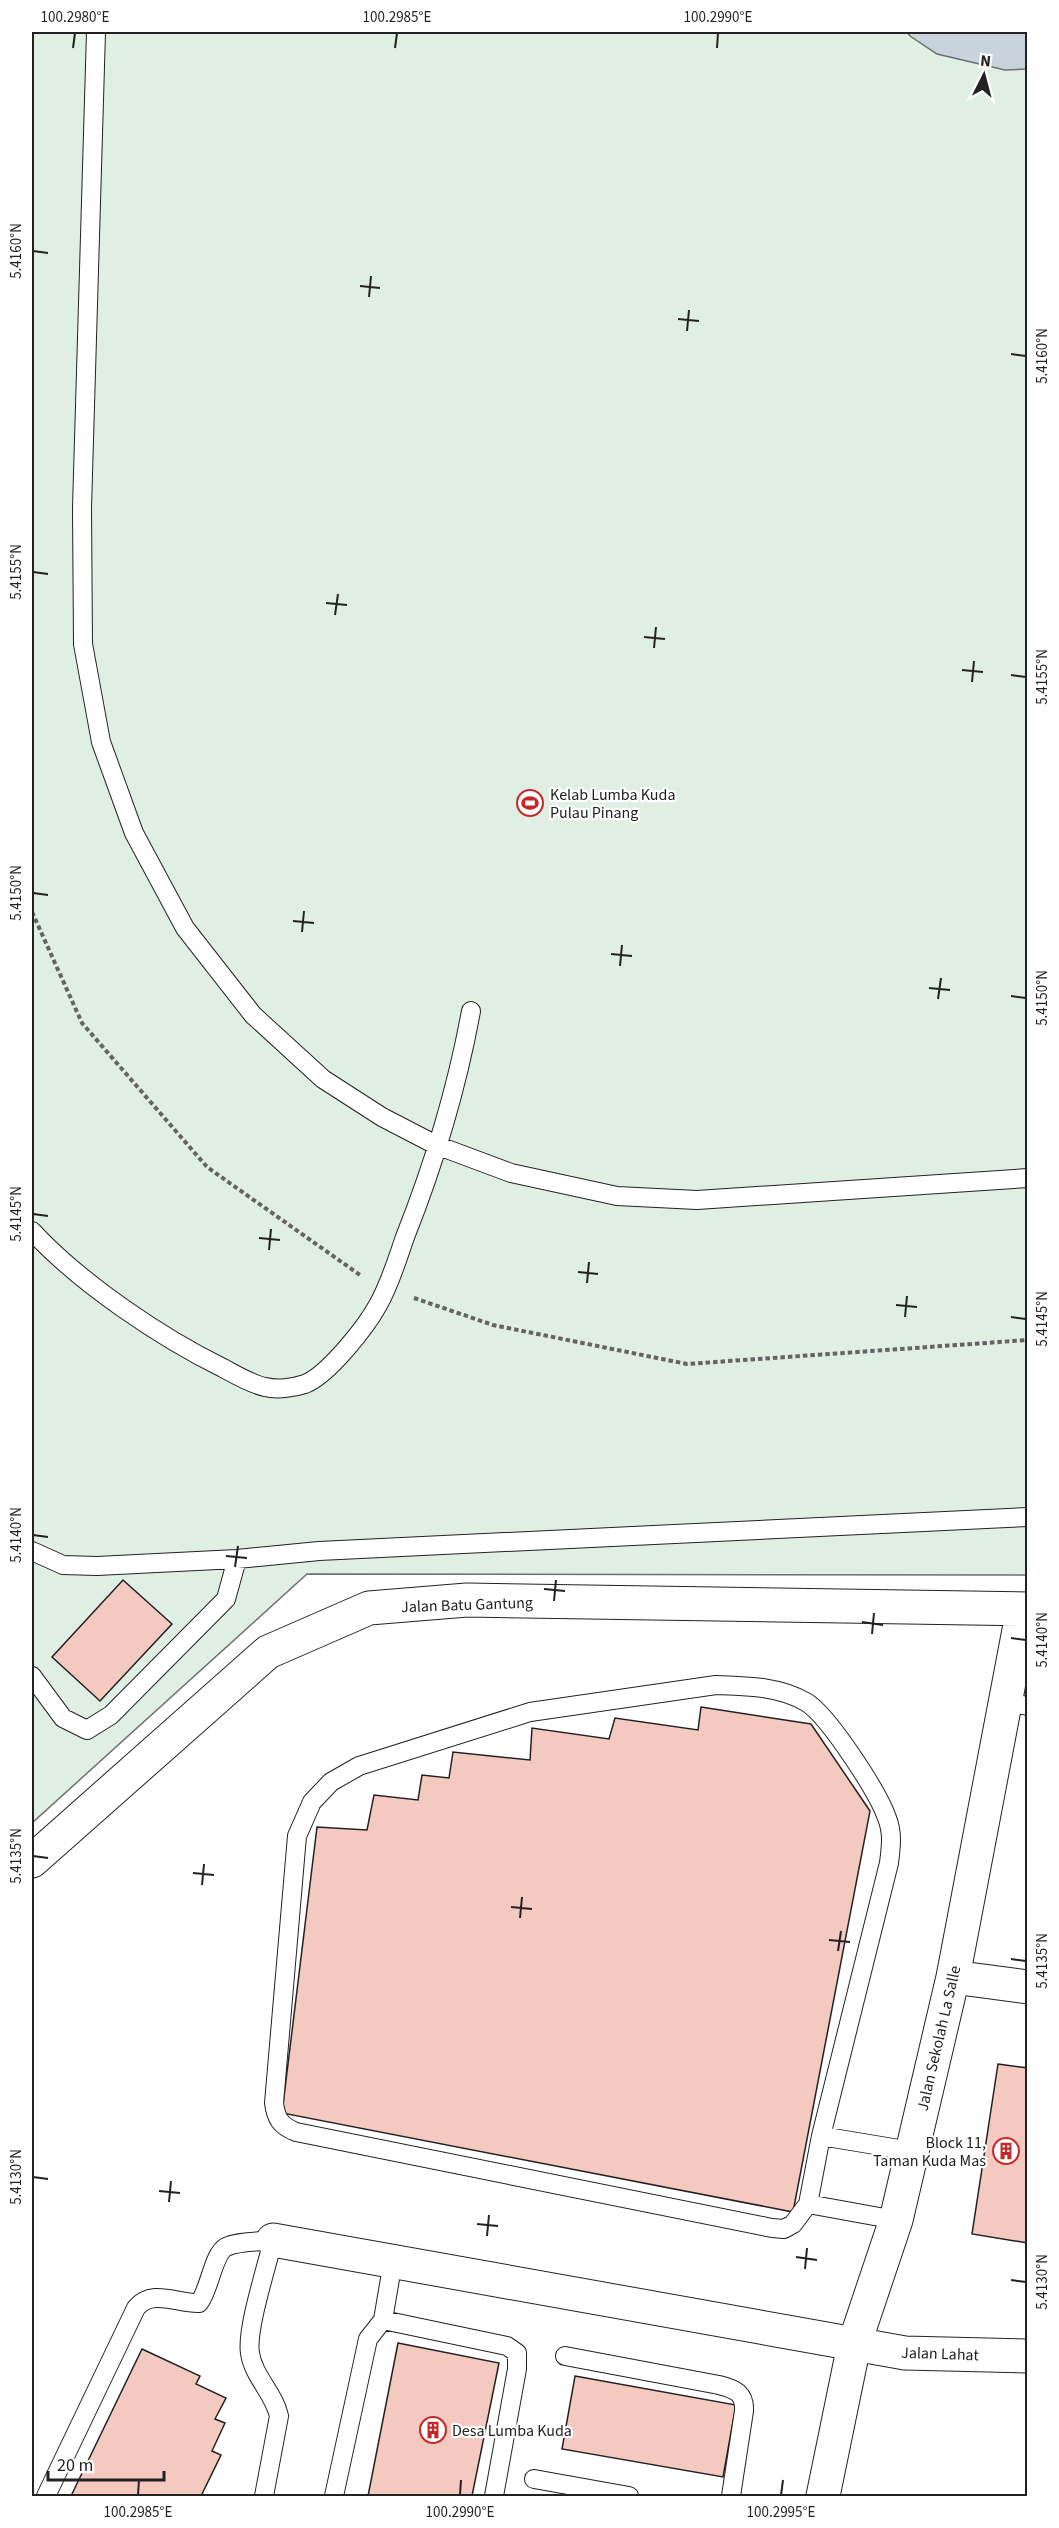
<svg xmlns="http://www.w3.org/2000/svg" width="1059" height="2528" viewBox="0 0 1059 2528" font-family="'Source Sans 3',sans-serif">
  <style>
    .green { fill: #e0efe3; stroke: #6f6f6f; stroke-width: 1.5 }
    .water { fill: #c7d3dd; stroke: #6f6f6f; stroke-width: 1.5 }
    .building { fill: #f3c9c0; stroke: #222; stroke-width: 1.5 }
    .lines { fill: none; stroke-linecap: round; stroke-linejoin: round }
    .lane-casing { stroke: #222; stroke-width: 20 }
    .street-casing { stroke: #222; stroke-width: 35 }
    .path { stroke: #646464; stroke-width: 4; stroke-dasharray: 4.5 3; stroke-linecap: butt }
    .lane { stroke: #fff; stroke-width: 18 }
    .street { stroke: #fff; stroke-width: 33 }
    .ticks { fill: none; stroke: #222; stroke-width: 2 }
    .labels { text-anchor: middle; stroke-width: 4.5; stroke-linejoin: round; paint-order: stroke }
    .poi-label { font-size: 16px; fill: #222; stroke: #fff; text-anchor: start }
    .street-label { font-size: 16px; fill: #222; stroke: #fff }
    .neatline { fill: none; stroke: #222; stroke-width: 2 }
    .ticks-label { font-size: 15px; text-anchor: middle; fill: #222 }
  </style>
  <rect width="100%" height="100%" fill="#fff"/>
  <path class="green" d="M32 32H1027V1575L307 1574 32 1823Z"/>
  <path class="water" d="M907 32H1027V69L1005 70 937 54 910 36Z"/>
  <path class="building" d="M123 1580 172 1624 100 1701 52 1657Z
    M701 1707 811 1724 870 1811 793 2212 282 2113 317 1827 367 1830 374 1795 418 1800 422 1775 449 1778 453 1752 530 1760 532 1728 609 1739 615 1718 698 1730Z
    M998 2064 1028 2068V2243L972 2234Z
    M398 2343 499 2363 472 2496H368Z
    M142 2349 200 2376 196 2384 226 2398 215 2419 225 2423 212 2451 221 2455 201 2496H71Z
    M575 2376 736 2405 723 2477 562 2449Z"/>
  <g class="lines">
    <defs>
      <path id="lane" d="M96 32 82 508 83 644 101 742 134 833 185 928 253 1015 323 1079 382 1117 436 1145 511 1173 617 1196 697 1200 1028 1178
        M32 1231C80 1283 160 1337 223 1368 236 1375 251 1384 265 1387 277 1390 293 1388 305 1384 328 1375 366 1327 378 1305 390 1284 397 1260 405 1237 434 1164 457 1088 471 1011
        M32 1551 63 1565 97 1566 237 1559 319 1551 1028 1517
        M32 1676 63 1718 87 1730 111 1715 226 1599 237 1559
        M716 1685C746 1686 779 1686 806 1702 828 1715 878 1792 887 1818 893 1833 891 1847 889 1863L821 2136 808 2204 793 2224 784 2229 772 2228 296 2132C281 2126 276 2119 274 2103L297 1836 312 1802 331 1782 359 1766 530 1712Z
        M1005 1702 1028 1706
        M821 2136 911 2151
        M808 2204 896 2220
        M383 2320 393 2261
        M565 2356 719 2385C735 2389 745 2393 744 2411L731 2496
        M534 2479 629 2496
        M46 2496 136 2308C152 2288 178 2304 199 2303 210 2289 213 2254 226 2247 238 2241 260 2242 273 2240 267 2266 246 2330 250 2353 253 2376 274 2393 279 2416L264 2496
        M334 2496 368 2339 383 2320 507 2346 517 2353V2369L494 2496"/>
      <path id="street" d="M32 1861 268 1652 369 1608 467 1600 1028 1609
        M953 1977 1028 1987
        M273 2240 905 2353 1028 2356
        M823 2496 854 2345 896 2220 953 1977 1023 1609"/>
    </defs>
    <use href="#lane" class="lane-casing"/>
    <use href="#street" class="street-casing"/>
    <path class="path" d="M32 912 82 1023 207 1167 360 1275
      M414 1298 493 1325 687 1364 1028 1340"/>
    <use href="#lane" class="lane"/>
    <use href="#street" class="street"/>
  </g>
  <path class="ticks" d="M73 48 75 33M395 48 397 33M717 48 718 33M33 251 48 253M360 286 380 288M369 297 371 276M678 319 699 321M687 331 689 310M1011 354 1026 356M33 572 48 574M326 603 347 605M335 615 338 594M644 637 665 639M654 648 656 627M962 670 983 672M1011 675 1026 677M972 682 974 661M33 893 48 895M293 921 314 923M302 932 304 911M611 954 632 956M620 966 622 945M929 988 950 990M1011 996 1026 998M938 999 941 978M33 1214 48 1216M259 1238 280 1240M269 1250 271 1229M578 1272 598 1274M587 1283 589 1262M896 1305 917 1307M905 1317 907 1296M1011 1317 1026 1319M33 1535 48 1537M226 1556 247 1558M235 1567 238 1546M544 1589 565 1591M554 1601 556 1580M862 1622 883 1625M872 1634 874 1613M1011 1638 1026 1640M33 1856 48 1858M193 1873 214 1875M202 1885 204 1864M511 1907 532 1909M520 1918 522 1897M829 1940 850 1942M838 1951 841 1931M1011 1959 1026 1961M33 2177 48 2179M159 2191 180 2193M169 2202 171 2181M477 2224 498 2226M487 2236 489 2215M796 2257 817 2260M805 2269 807 2248M1011 2280 1026 2282M138 2495 139 2480M460 2495 461 2480M781 2495 783 2480"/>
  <defs>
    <symbol id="stadium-ring" viewBox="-11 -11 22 22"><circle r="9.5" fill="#fff" stroke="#c62828" stroke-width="1.5"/><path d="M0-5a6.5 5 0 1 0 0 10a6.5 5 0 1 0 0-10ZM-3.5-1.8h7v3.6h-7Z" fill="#c62828"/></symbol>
    <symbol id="building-ring" viewBox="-11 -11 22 22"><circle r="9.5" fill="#fff" stroke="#c62828" stroke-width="1.5"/><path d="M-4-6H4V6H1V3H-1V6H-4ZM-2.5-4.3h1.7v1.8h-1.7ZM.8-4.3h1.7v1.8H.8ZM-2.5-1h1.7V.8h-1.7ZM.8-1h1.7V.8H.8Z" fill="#c62828"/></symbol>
  </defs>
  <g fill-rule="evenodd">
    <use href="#stadium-ring" x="515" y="788" width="30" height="30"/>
    <use href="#building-ring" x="991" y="2136" width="30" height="30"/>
    <use href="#building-ring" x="418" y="2415" width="30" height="30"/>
  </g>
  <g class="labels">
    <g class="poi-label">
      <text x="550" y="800">Kelab Lumba Kuda<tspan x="550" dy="18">Pulau Pinang</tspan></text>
      <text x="986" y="2148" text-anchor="end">Block 11,<tspan x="986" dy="18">Taman Kuda Mas</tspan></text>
      <text x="452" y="2436">Desa Lumba Kuda</text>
    </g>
    <g class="street-label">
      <text transform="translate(467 1604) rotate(-2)" y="6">Jalan Batu Gantung</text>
      <text transform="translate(938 2038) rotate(-77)" y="6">Jalan Sekolah La Salle</text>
      <text transform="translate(940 2353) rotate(2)" y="6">Jalan Lahat</text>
    </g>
  </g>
  <rect width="1059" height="2528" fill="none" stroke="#ffffff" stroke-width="66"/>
  <g transform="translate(984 75) rotate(6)" stroke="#ffffff" stroke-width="4.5" paint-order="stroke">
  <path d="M0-4.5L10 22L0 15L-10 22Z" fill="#222222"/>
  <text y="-9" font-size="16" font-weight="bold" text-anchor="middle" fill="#222222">N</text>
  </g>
  <path d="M48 2471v9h116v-9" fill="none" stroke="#222222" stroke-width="3"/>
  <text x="57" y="2471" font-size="18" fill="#222222" stroke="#ffffff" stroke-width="4.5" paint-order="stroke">20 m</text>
  <rect x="33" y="33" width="993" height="2462" class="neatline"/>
  <g class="ticks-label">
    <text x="75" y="22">100.2980°E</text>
    <text x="397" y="22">100.2985°E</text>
    <text x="718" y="22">100.2990°E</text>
    <text transform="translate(16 251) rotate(-90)" y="5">5.4160°N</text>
    <text transform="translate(1042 356) rotate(-90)" y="5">5.4160°N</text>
    <text transform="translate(16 572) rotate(-90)" y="5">5.4155°N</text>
    <text transform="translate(1042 677) rotate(-90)" y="5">5.4155°N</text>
    <text transform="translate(16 893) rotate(-90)" y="5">5.4150°N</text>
    <text transform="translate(1042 998) rotate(-90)" y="5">5.4150°N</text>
    <text transform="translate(16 1214) rotate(-90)" y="5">5.4145°N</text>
    <text transform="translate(1042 1319) rotate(-90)" y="5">5.4145°N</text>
    <text transform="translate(16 1535) rotate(-90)" y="5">5.4140°N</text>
    <text transform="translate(1042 1640) rotate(-90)" y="5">5.4140°N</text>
    <text transform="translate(16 1856) rotate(-90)" y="5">5.4135°N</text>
    <text transform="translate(1042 1961) rotate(-90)" y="5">5.4135°N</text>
    <text transform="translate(16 2177) rotate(-90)" y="5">5.4130°N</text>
    <text transform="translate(1042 2282) rotate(-90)" y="5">5.4130°N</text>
    <text x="138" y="2517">100.2985°E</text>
    <text x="460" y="2517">100.2990°E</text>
    <text x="781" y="2517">100.2995°E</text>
  </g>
</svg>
